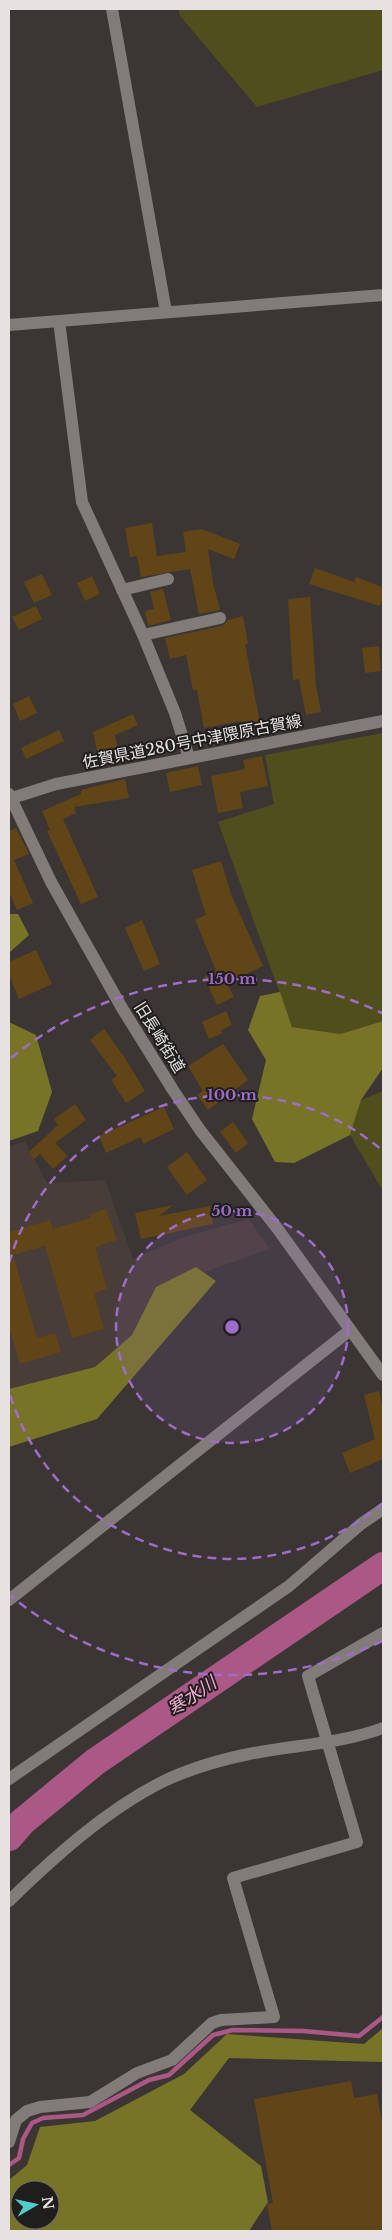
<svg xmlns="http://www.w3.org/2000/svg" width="392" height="2240" viewBox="0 0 392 2240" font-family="'Libre Baskerville','Noto Sans JP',serif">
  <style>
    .built { fill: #483d38 }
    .green { fill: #504e1d }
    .forest { fill: #777327; fill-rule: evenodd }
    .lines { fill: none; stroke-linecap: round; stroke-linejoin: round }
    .stream { stroke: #ab5886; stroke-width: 4.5 }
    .river { stroke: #ab5886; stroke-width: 28 }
    .building { fill: #614516 }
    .street { stroke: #827c79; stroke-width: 12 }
    .secondary { stroke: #827c79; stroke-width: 12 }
    .ring { fill: none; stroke: #a06ccb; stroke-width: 2.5; stroke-dasharray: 9 6 }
    .labels { text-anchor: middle; stroke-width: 4; stroke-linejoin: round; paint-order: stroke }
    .street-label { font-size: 16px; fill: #e6e2e1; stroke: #201e1d }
    .water-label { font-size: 18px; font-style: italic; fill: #f5b0d3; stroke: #201e1d }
    .centre { fill: #a06ccb; stroke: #201e1d; stroke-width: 2.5 }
    .ring-label { font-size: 15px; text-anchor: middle; font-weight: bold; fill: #a06ccb; stroke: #201e1d; stroke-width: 4; stroke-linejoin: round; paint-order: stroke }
  </style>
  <rect width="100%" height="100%" fill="#3b3634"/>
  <path class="built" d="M25 1141 47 1183 105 1180 133 1259 186 1236 249 1219 270 1249 190 1277 101 1376 9 1401V1147Z"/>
  <path class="green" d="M178 9H383V70L257 107 180 16Z
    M383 733V1021L340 1034 292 1027 218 822 274 804 265 755Z
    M383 1091V1191L350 1135 361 1100Z"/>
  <path class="forest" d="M9 914H18L29 935 9 953Z
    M280 992 292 1027 340 1034 383 1021V1068L361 1100 350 1135 294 1163 275 1162 252 1119 266 1060 248 1030 260 996Z
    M9 1022 36 1035 52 1092 38 1131 9 1141Z
    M196 1267 216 1281 97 1419 9 1447V1389L95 1367 132 1335 156 1287Z
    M383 2028V2062L229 2058 190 2110 261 2166 268 2202 249 2231H9V2180L27 2165 40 2127 95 2121 184 2074 227 2034 364 2044ZM20 2190H50V2220H20Z"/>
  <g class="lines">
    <path class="stream" d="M9 2165 19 2158 23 2139 32 2123 43 2118 83 2115 149 2080 169 2075 213 2035 233 2030 303 2031 359 2036 383 2017"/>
    <path class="river" d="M9 1837 22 1822 95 1762 383 1566"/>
  </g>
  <path class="building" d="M152 523 157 556 186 552 183 532 202 529 240 544 234 559 208 549 213 583 220 610 199 614 190 569 141 577 137 556 130 557 125 528Z
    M315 568 354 582 356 577 383 587V596L380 606 309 584Z
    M42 574 52 595 34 603 24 582Z
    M92 576 100 594 85 601 77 583Z
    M163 589 171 620 148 626 145 611 154 609 150 592Z
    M310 597 316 686 321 712 306 715 299 679 293 680 288 599Z
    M36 606 42 619 19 630 12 617Z
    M243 616 248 644H245L261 728 243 731 241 721 204 728 197 690H193L186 655 170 659 165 638 222 626 228 620Z
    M379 646 381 671 365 673 362 648Z
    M29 696 37 713 20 721 13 704Z
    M133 714 138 725 115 735 119 754 99 758 93 732Z
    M59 730 64 741 26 759 21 748Z
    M262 756 268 786 240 792 243 808 218 813 211 776 245 769 243 760Z
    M198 766 202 785 170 792 166 773Z
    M125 779 129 798 74 807 76 813 63 819 98 897 81 904 47 831 50 830 42 811 81 794V790Z
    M16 828 29 854 14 860 33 903 17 910 9 892V831Z
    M221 861 231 894 263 966 227 983 234 997 217 1005 204 977 216 971 195 919 206 915 192 870Z
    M142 920 160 964 144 971 125 928Z
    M36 950 52 984 19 999 9 975V962Z
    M226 1011 232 1025 221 1030 223 1033 209 1039 202 1022Z
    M104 1029 123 1055 145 1091 126 1103 111 1080 117 1076 90 1040Z
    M223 1044 248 1080 208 1110 197 1095 203 1091 188 1066Z
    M75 1104 86 1120 55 1143 68 1156 53 1169 40 1154 34 1159 29 1152 58 1125 54 1119Z
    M164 1107 174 1129 143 1144 141 1137 106 1153 99 1136Z
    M233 1122 248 1143 236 1153 220 1132Z
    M187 1152 207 1180 187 1195 167 1167Z
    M173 1205 159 1216 210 1206 213 1224 141 1239 135 1213Z
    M106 1209 117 1240 95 1247 107 1289 94 1293 104 1329 72 1338 45 1246 13 1255 37 1338 55 1333 61 1352 20 1364 9 1326V1232L50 1220 53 1229 91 1218 90 1214Z
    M379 1391 383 1410V1459L350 1473 342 1453 375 1439 364 1395Z
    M351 2081 354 2098 377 2094 383 2128V2231H272L267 2204 273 2203 254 2099Z"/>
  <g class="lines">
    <path class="street" d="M112 9 166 312
      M59 321 82 502 143 635 175 713 189 758
      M9 325 383 295
      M122 590 168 579
      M143 635 220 618
      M9 794 51 882 122 1008 173 1090 200 1130 277 1228 383 1375
      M9 1600 349 1331
      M9 1779 289 1586 361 1524 383 1509
      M9 2142 16 2120 27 2111 40 2107 90 2102 137 2073 172 2060 212 2023 221 2020 274 2017 233 1878 357 1842 308 1676 383 1633"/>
    <path class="secondary" d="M9 799 56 784 383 721
      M9 1901C54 1857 105 1811 162 1782 189 1769 219 1760 249 1754 293 1745 340 1744 383 1728"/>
  </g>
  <circle cx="232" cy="1327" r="116" fill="#a06ccb" fill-opacity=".12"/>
  <g class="ring">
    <circle cx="232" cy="1327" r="116"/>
    <path d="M383 1503A232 232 0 0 1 9 1391M9 1263A232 232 0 0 1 383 1151"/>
    <path d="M382 1641A348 348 0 0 1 11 1596M11 1058A348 348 0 0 1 382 1013"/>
  </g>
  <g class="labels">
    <g class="street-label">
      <text transform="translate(192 741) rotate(-11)" y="6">佐賀県道280号中津隈原古賀線</text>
      <text transform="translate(160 1037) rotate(58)" y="6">旧長崎街道</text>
    </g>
    <g class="water-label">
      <text transform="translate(192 1696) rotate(-34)" y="6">寒水川</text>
    </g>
  </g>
  <circle cx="232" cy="1327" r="8" class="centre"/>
  <g class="ring-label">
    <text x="232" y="984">150 m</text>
    <text x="232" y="1100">100 m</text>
    <text x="232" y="1216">50 m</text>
  </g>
  <rect width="392" height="2240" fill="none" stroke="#e6e2e1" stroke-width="20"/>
  <g transform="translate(35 2205) rotate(81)"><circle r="24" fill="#201e1d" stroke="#6f6c6b"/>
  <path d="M0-4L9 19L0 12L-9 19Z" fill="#52cdce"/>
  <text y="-8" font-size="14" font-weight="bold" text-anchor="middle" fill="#e6e2e1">N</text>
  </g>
</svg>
